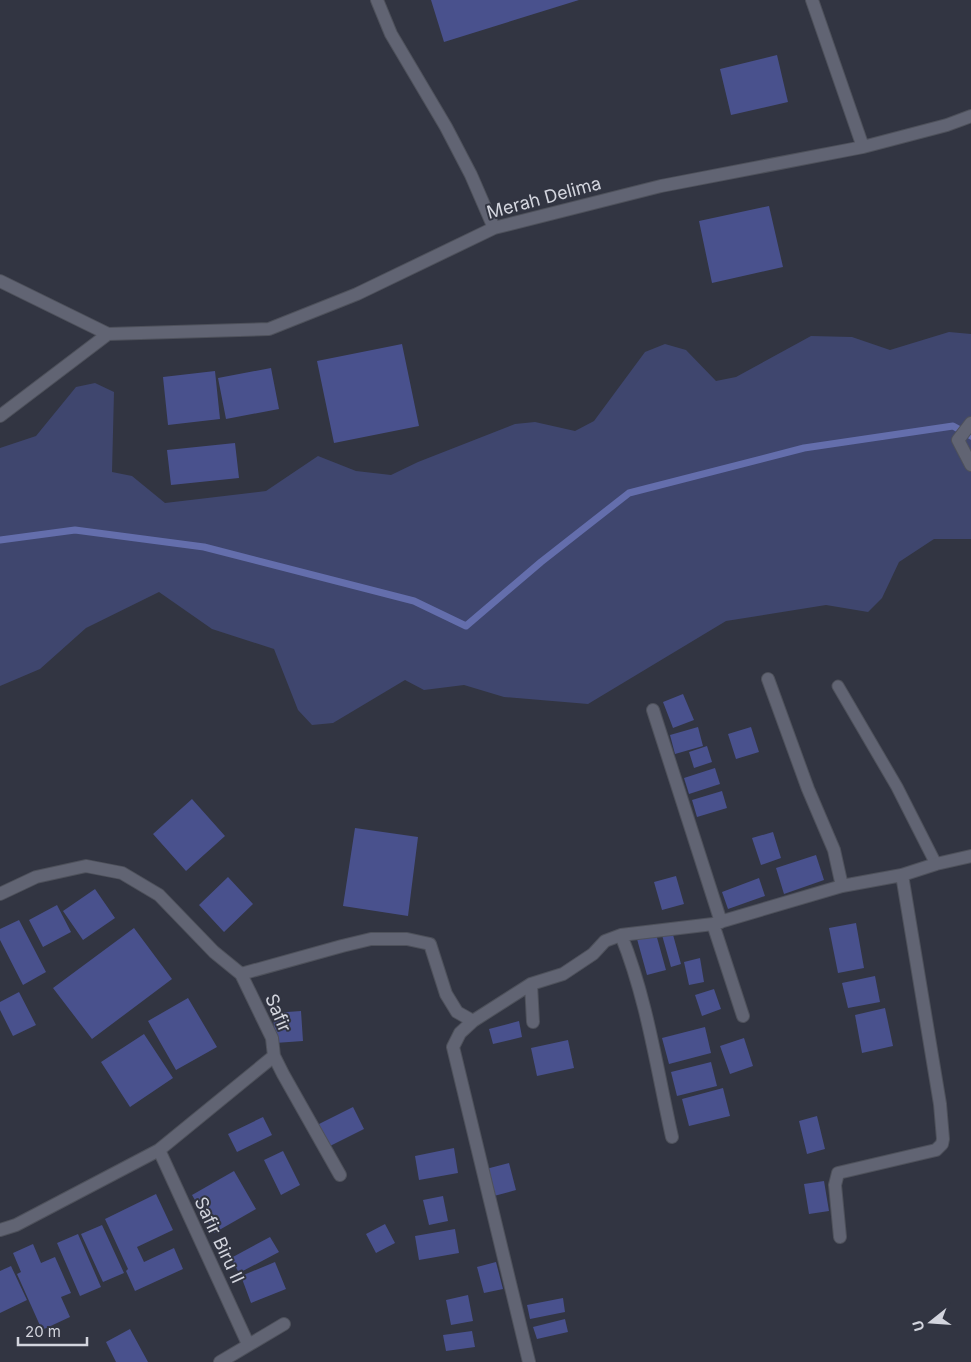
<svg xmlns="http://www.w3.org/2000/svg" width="971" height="1362" viewBox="0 0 971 1362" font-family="Inter,sans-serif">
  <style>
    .green { fill: #3f466e }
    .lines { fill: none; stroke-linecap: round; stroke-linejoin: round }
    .stream { stroke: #646eac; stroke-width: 7 }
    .building { fill: #49518d }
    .service-casing { stroke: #4e515b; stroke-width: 13 }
    .minor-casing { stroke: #4e515b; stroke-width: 14 }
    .service { stroke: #616473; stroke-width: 11 }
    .minor { stroke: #616473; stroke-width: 12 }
    .labels { text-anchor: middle; stroke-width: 4; stroke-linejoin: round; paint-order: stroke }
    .street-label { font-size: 18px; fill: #d3d5de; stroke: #323542 }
  </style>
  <rect width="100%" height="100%" fill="#323542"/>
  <path class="green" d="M949 332 971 334V539H934L899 562 882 598 868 612 826 605 726 621 588 704 504 697 464 685 424 690 405 680 333 723 312 725 298 710 274 649 212 629 159 592 86 628 40 669 0 686V448L36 436 76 387 95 383 114 392 112 472 132 476 165 503 266 491 318 456 356 471 391 475 418 462 515 424 535 422 575 431 594 421 645 352 665 344 686 350 716 381 736 377 811 336 852 337 890 350Z"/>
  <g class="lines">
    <path class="stream" d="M0 540 75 530 204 547 414 601 466 626 541 562 629 493 804 448 953 426 971 436"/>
  </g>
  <path class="building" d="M431 0H579L444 42Z
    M777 55 788 102 731 115 720 69Z
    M769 206 783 267 712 283 699 221Z
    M402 344 419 426 334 443 317 361Z
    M271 368 279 409 226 419 218 378Z
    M215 371 220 419 168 425 163 377Z
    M235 443 239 478 171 485 167 450Z
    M683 694 694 720 673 728 663 702Z
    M698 727 703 746 675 754 670 735Z
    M751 727 759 752 736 759 728 734Z
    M707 746 712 762 694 768 689 752Z
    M715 768 720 784 689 794 684 778Z
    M722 791 727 808 697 817 692 800Z
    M192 799 225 836 186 871 153 834Z
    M355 828 418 837 408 916 343 906Z
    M773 832 781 858 761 865 752 838Z
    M816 855 824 880 784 894 776 868Z
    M676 876 684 904 662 910 654 882Z
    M228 877 253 904 224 932 199 905Z
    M759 878 765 896 728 909 722 892Z
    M95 889 115 918 83 940 63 911Z
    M57 905 71 932 43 947 29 920Z
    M19 920 46 972 23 985 0 940V929Z
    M856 923 864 968 838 973 829 928Z
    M134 928 172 979 92 1039 53 988Z
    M672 931 681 964 671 967 662 935Z
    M656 934 666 970 647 975 637 939Z
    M700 958 704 982 689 985 684 962Z
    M875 976 880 1002 848 1008 842 983Z
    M714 989 721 1009 702 1016 695 995Z
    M19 992 36 1025 13 1036 0 1010V1002Z
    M188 998 217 1047 176 1070 148 1021Z
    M885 1008 893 1046 862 1053 855 1015Z
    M301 1011 303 1041 275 1043 273 1013Z
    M519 1021 522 1037 493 1044 489 1029Z
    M705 1027 711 1053 669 1064 662 1038Z
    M144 1034 173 1078 130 1107 101 1062Z
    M744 1038 753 1066 730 1074 720 1046Z
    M568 1040 574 1068 537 1076 531 1048Z
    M711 1062 717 1086 677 1096 671 1072Z
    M723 1088 730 1116 689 1126 682 1099Z
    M353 1107 364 1129 328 1147 317 1125Z
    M817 1116 825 1149 807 1154 799 1121Z
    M263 1117 272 1135 237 1152 228 1134Z
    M454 1148 458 1173 419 1180 415 1156Z
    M283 1151 300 1185 281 1195 264 1160Z
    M509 1163 516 1190 494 1196 486 1169Z
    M234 1171 256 1209 214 1233 192 1195Z
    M824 1181 829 1211 809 1214 804 1184Z
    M156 1194 173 1230 137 1247 144 1262 174 1248 183 1269 135 1291 126 1271 128 1269 105 1219Z
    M443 1196 448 1221 429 1225 423 1200Z
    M385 1224 395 1243 376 1253 366 1234Z
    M102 1225 124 1273 103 1282 81 1234Z
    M455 1229 459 1253 419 1260 415 1236Z
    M78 1234 101 1287 80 1296 57 1243Z
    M270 1237 279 1252 239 1273 231 1258Z
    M33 1244 41 1263 55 1257 71 1293 61 1297 70 1317 42 1330 17 1274 21 1272 13 1253Z
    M275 1262 286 1289 251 1303 241 1276Z
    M496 1262 503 1289 484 1293 477 1267Z
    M11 1266 27 1300 0 1313V1271Z
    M468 1295 473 1321 451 1325 446 1300Z
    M563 1298 565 1312 530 1319 527 1305Z
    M565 1319 568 1332 537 1339 533 1327Z
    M130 1329 148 1362H116L106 1342Z
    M472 1331 475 1347 446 1351 443 1335Z"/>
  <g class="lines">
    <defs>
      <path id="service" d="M838 686 897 787 936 864"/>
      <path id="minor" d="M377 0 391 34 446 127 471 175 494 228
        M812 0 863 147
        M0 281 108 334 269 329 357 294 494 228 661 186 863 147 947 125 971 116
        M0 416 108 334
        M971 423 958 440 971 465
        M768 679 808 789 834 850 842 886
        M653 710 721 922
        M0 894 36 877 86 866 122 873 159 895 214 952 241 974 272 1038 274 1056 283 1074 340 1175
        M713 924 743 1016
        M621 935C647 999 657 1070 672 1137
        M241 974 342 946 371 939H407L430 944 446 994 457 1012 473 1021
        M531 984 533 1022
        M159 1150 248 1344
        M0 1230 16 1225 159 1150 274 1056
        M840 1237 835 1185 838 1173 936 1150 942 1144 943 1139 940 1104 902 875
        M220 1362 284 1324
        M529 1362 453 1047 460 1033 473 1021 531 984 563 974 593 954 605 941 621 935 713 924 842 886 902 875 936 864 971 856"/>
    </defs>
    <use href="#service" class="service-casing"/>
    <use href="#minor" class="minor-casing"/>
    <use href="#service" class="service"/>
    <use href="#minor" class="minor"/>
  </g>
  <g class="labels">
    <g class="street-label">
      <text transform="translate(544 198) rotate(-15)" y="6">Merah Delima</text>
      <text transform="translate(278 1013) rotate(67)" y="6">Safir</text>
      <text transform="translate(219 1240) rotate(65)" y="6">Safir Biru II</text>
    </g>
  </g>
  <g transform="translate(931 1322) rotate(253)" stroke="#323542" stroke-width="4" paint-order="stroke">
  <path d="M0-4L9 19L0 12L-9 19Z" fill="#d3d5de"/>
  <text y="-8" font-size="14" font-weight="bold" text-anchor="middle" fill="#d3d5de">U</text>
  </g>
  <path d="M18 1337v8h69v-8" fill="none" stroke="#d3d5de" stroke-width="2.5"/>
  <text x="25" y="1337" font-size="15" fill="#d3d5de" stroke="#323542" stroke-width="4" paint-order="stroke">20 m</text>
</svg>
